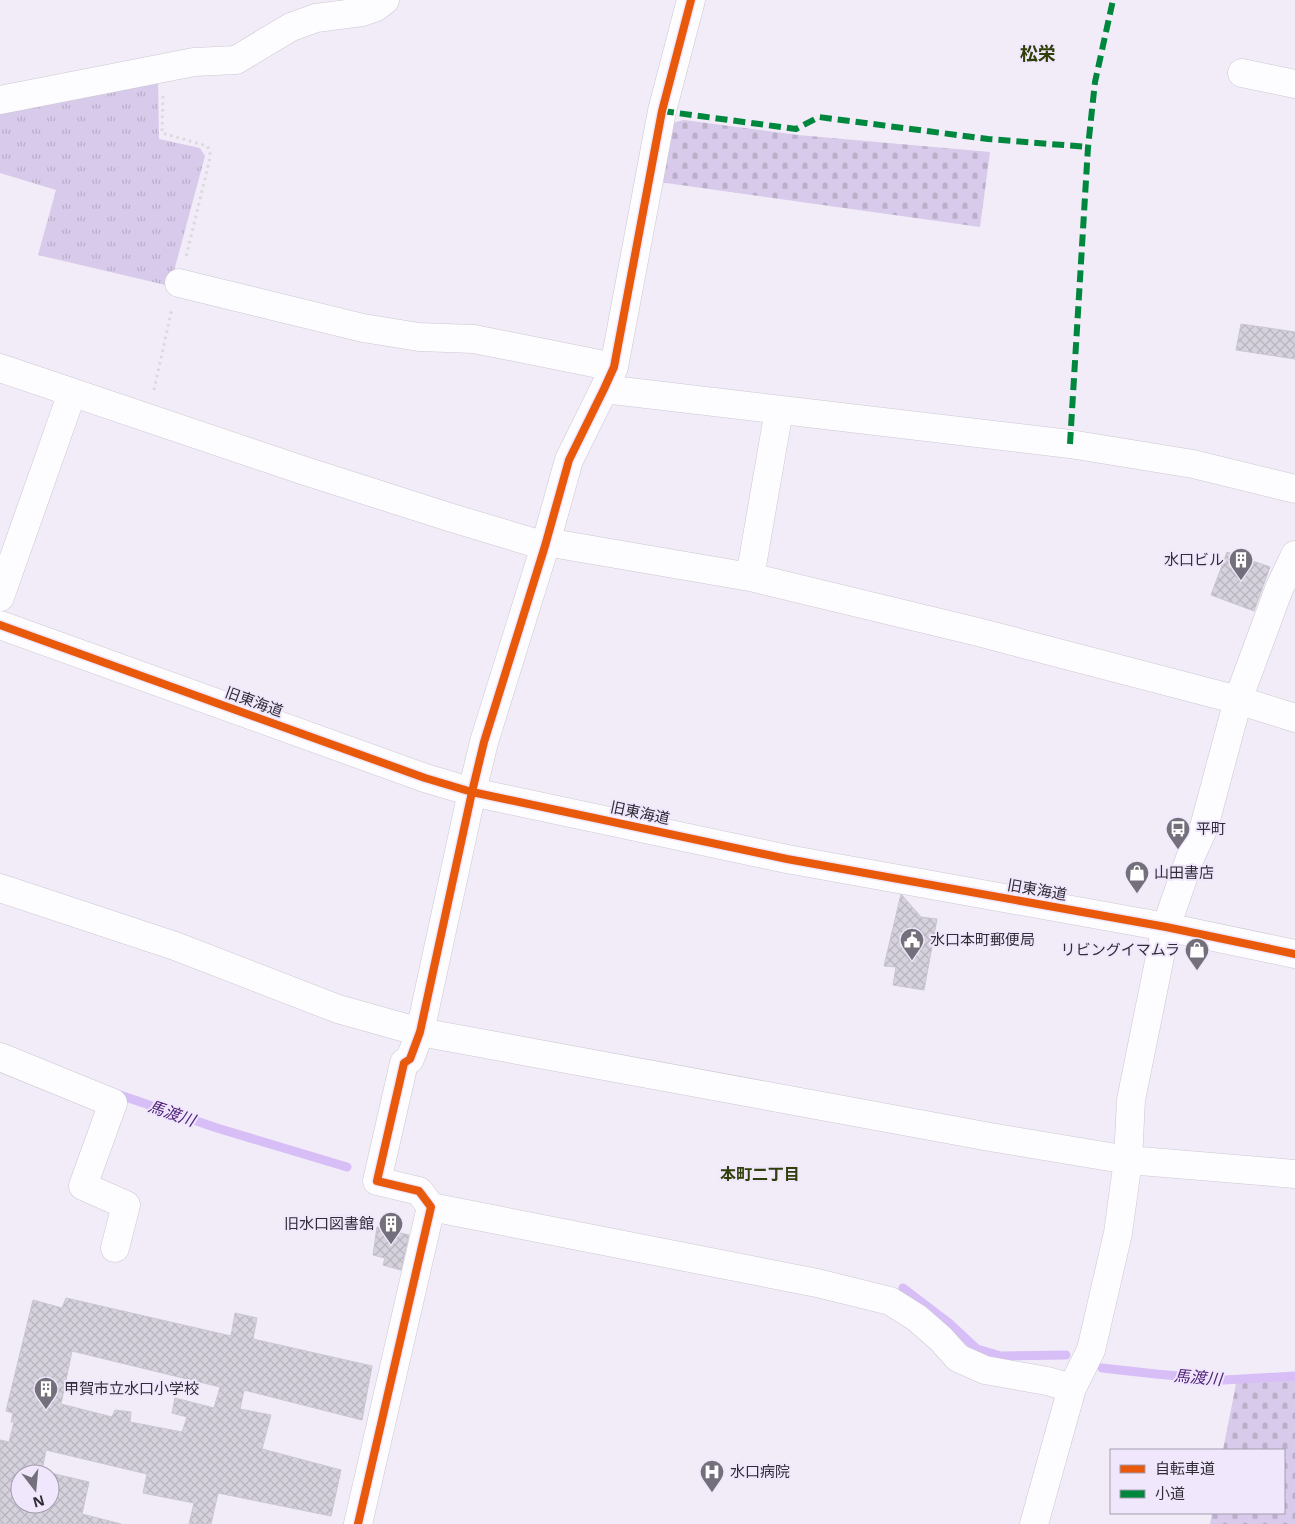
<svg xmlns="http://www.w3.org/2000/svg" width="1295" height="1524" viewBox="0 0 1295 1524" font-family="'Noto Sans','Noto Sans JP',sans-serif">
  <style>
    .cemetery { fill: url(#cemetery-stones) }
    .park { fill: url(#park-tufts) }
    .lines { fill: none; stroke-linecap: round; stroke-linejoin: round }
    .stream { stroke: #d8bef7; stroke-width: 9 }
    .building { fill: url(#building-cross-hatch); stroke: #cac6d0; fill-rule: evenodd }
    .minor-casing { stroke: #ccc8d2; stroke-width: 29 }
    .path { stroke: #dbd9de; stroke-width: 3; stroke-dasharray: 2.5 4; stroke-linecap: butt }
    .minor { stroke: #fdfcfe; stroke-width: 28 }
    .quiet { stroke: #00873e; stroke-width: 6; stroke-dasharray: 12 6; stroke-linecap: butt }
    .cycleway-casing { stroke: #f0e7fd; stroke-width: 11 }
    .cycleway { stroke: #e8590c; stroke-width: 8 }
    .labels { text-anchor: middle; stroke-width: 4; stroke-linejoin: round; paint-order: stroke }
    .poi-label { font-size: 15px; fill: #312d37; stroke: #f0e7fd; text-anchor: start }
    .street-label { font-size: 15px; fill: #312d37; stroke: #f0e7fd }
    .water-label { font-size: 16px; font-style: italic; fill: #4f2176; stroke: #f0e7fd }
    .neighbourhood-label { font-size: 16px; font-weight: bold; fill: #2f3f07; stroke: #f0e7fd }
    .quarter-label { font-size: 18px; font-weight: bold; fill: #2f3f07; stroke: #f0e7fd }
  </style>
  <defs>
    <pattern id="cemetery-stones" width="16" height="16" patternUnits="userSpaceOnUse" patternTransform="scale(1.25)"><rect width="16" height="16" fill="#d8caea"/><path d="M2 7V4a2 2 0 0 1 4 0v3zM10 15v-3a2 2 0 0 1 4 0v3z" fill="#baaec9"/></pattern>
    <pattern id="park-tufts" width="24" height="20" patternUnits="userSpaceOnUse" patternTransform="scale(1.25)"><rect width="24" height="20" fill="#d8caea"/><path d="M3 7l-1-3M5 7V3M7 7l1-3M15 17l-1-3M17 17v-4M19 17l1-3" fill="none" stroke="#baaec9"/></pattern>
    <pattern id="building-cross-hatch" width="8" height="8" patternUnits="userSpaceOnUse" patternTransform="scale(1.25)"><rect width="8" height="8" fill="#d6d2dd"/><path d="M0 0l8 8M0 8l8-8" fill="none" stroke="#b8b5be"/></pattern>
  </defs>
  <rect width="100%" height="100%" fill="#f1ecf8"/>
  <path class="cemetery" d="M684 120 798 135 990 152 980 227 659 182 668 124Z
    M1295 1373V1524H1210L1212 1513H1284V1450H1223L1237 1379Z"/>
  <path class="park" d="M158 78 159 139 200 148 205 156 170 286 38 255 56 190 0 173V111Z"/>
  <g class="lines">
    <path class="stream" d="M114 1093 217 1128 347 1167
      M903 1288 949 1323 977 1349 1001 1356 1066 1355
      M1102 1368 1156 1374 1224 1380 1295 1376"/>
  </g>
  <path class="building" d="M1241 324 1295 332V359L1236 350Z
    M1227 552 1270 567 1254 611 1211 595Z
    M901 894 921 917 937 919 924 990 893 985 896 967 884 966Z
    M377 1227 409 1235 401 1270 383 1265 385 1258 373 1255Z
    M66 1298 231 1336 235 1313 257 1318 253 1339 372 1366 362 1420 244 1390 240 1409 271 1415 262 1449 341 1470 331 1516 218 1493 211 1524H189L194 1503 143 1493 147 1474 46 1450 42 1471 89 1482 82 1514 121 1524H0V1440L9 1442 14 1422H11L13 1413 6 1411 33 1300 62 1308ZM72 1351 220 1387 214 1408 175 1398 172 1413 187 1417 182 1432 130 1422 131 1412 115 1410 112 1417 61 1404ZM20 1474H50V1504H20Z"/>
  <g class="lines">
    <defs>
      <path id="minor" d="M1242 73 1295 84
        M0 100 194 62 236 60 291 27 316 18 362 12 376 7 385 0
        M179 283 363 328 419 337 474 339 614 367
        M0 368 302 470 452 518 545 546
        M604 389 1070 444 1193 464 1295 489
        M546 542 750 577 978 632 1238 700 1295 718
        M750 577 779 410
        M0 597 72 393
        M0 625 425 778 472 792 787 859 1166 927 1295 954
        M0 888 175 946 338 1009 420 1032 990 1137 1128 1160 1295 1174
        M0 1057 113 1103 83 1186 126 1205 115 1248
        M431 1207 817 1283 890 1301 917 1318 941 1339 958 1358 985 1370 1047 1381 1072 1388
        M358 1524 431 1207 419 1191 377 1181 404 1063 410 1059 420 1032 472 792 484 742 545 546 569 460 604 389 614 367 662 111 691 0
        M1034 1524 1072 1388 1091 1350 1118 1233 1128 1160 1131 1100 1166 927 1190 858 1204 827 1238 700 1279 589 1295 555"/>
    </defs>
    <use href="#minor" class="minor-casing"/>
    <path class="path" d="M163 96 162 133 207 146 210 151V158L186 257
      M154 390 172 308"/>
    <use href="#minor" class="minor"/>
    <path class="quiet" d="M662 111 796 129 819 117 988 139 1088 147
      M1070 444 1088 147 1095 82 1113 0"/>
    <defs>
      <path id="cycleway" d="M0 625 425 778 472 792 787 859 1166 927 1295 954
        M358 1524 431 1207 419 1191 377 1181 404 1063 410 1059 420 1032 472 792 484 742 545 546 569 460 604 389 614 367 662 111 691 0"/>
    </defs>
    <use href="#cycleway" class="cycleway-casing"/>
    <use href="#cycleway" class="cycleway"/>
  </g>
  <defs>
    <symbol id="building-pin" viewBox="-11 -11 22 30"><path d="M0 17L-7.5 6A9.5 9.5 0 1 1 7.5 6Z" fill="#74707b" stroke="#f0e7fd"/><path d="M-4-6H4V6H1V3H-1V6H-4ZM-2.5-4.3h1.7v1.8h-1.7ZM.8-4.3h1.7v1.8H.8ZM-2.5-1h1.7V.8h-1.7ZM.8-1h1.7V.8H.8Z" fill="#fff"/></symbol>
    <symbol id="bus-pin" viewBox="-11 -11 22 30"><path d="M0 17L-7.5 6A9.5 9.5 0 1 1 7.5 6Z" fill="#74707b" stroke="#f0e7fd"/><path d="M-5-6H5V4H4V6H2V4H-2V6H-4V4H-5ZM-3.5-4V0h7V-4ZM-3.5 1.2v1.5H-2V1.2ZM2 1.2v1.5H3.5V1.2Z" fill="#fff"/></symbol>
    <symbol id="shop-pin" viewBox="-11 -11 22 30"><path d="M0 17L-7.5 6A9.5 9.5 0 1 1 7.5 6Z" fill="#74707b" stroke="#f0e7fd"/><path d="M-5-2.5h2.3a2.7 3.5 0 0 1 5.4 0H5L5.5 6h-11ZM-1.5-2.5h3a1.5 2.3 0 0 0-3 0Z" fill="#fff"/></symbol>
    <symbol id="civic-pin" viewBox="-11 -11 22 30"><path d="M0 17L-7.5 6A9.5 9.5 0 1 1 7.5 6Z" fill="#74707b" stroke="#f0e7fd"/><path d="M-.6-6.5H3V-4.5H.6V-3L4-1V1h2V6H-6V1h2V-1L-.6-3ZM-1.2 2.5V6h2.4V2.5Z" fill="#fff"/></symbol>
    <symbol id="hospital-pin" viewBox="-11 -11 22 30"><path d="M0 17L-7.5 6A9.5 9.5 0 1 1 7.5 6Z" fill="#74707b" stroke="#f0e7fd"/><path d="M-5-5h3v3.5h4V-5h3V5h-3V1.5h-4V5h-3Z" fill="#fff"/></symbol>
  </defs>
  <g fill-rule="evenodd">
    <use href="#building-pin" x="1227" y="546" width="28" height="38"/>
    <use href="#bus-pin" x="1164" y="815" width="28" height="38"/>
    <use href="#shop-pin" x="1123" y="859" width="28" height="38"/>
    <use href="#civic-pin" x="898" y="926" width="28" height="38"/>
    <use href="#shop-pin" x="1183" y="936" width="28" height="38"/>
    <use href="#building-pin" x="377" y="1210" width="28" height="38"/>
    <use href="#building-pin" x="32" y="1375" width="28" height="38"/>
    <use href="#hospital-pin" x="698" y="1458" width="28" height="38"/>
  </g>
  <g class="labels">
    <g class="poi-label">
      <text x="1224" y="565" text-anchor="end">水口ビル</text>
      <text x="1196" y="834">平町</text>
      <text x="1154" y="878">山田書店</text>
      <text x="930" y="945">水口本町郵便局</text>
      <text x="1180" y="955" text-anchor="end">リビングイマムラ</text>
      <text x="374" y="1229" text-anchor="end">旧水口図書館</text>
      <text x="64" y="1394">甲賀市立水口小学校</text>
      <text x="730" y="1477">水口病院</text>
    </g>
    <g class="street-label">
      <text transform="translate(254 702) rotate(20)" y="5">旧東海道</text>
      <text transform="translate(640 813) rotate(12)" y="5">旧東海道</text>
      <text transform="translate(1037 890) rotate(10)" y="5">旧東海道</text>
    </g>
    <g class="water-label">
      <text transform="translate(172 1113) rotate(19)" y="6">馬渡川</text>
      <text transform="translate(1198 1377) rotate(5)" y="6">馬渡川</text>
    </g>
    <g class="neighbourhood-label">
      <text x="760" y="1180">本町二丁目</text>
    </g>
    <g class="quarter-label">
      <text x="1038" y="60">松栄</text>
    </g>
  </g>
  <rect x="1110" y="1449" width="175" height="65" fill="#f0e7fd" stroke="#a49dae"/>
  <rect x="1120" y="1465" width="25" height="8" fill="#e8590c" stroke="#a49dae"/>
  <text x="1155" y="1474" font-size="15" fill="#312d37">自転車道</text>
  <rect x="1120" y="1490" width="25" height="8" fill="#00873e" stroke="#a49dae"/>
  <text x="1155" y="1499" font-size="15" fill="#312d37">小道</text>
  <g transform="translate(35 1489) rotate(164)"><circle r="24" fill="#f0e7fd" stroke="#a49dae"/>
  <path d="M0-4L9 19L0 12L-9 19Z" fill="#74707b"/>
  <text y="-8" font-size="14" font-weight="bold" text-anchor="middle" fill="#312d37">N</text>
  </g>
</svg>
